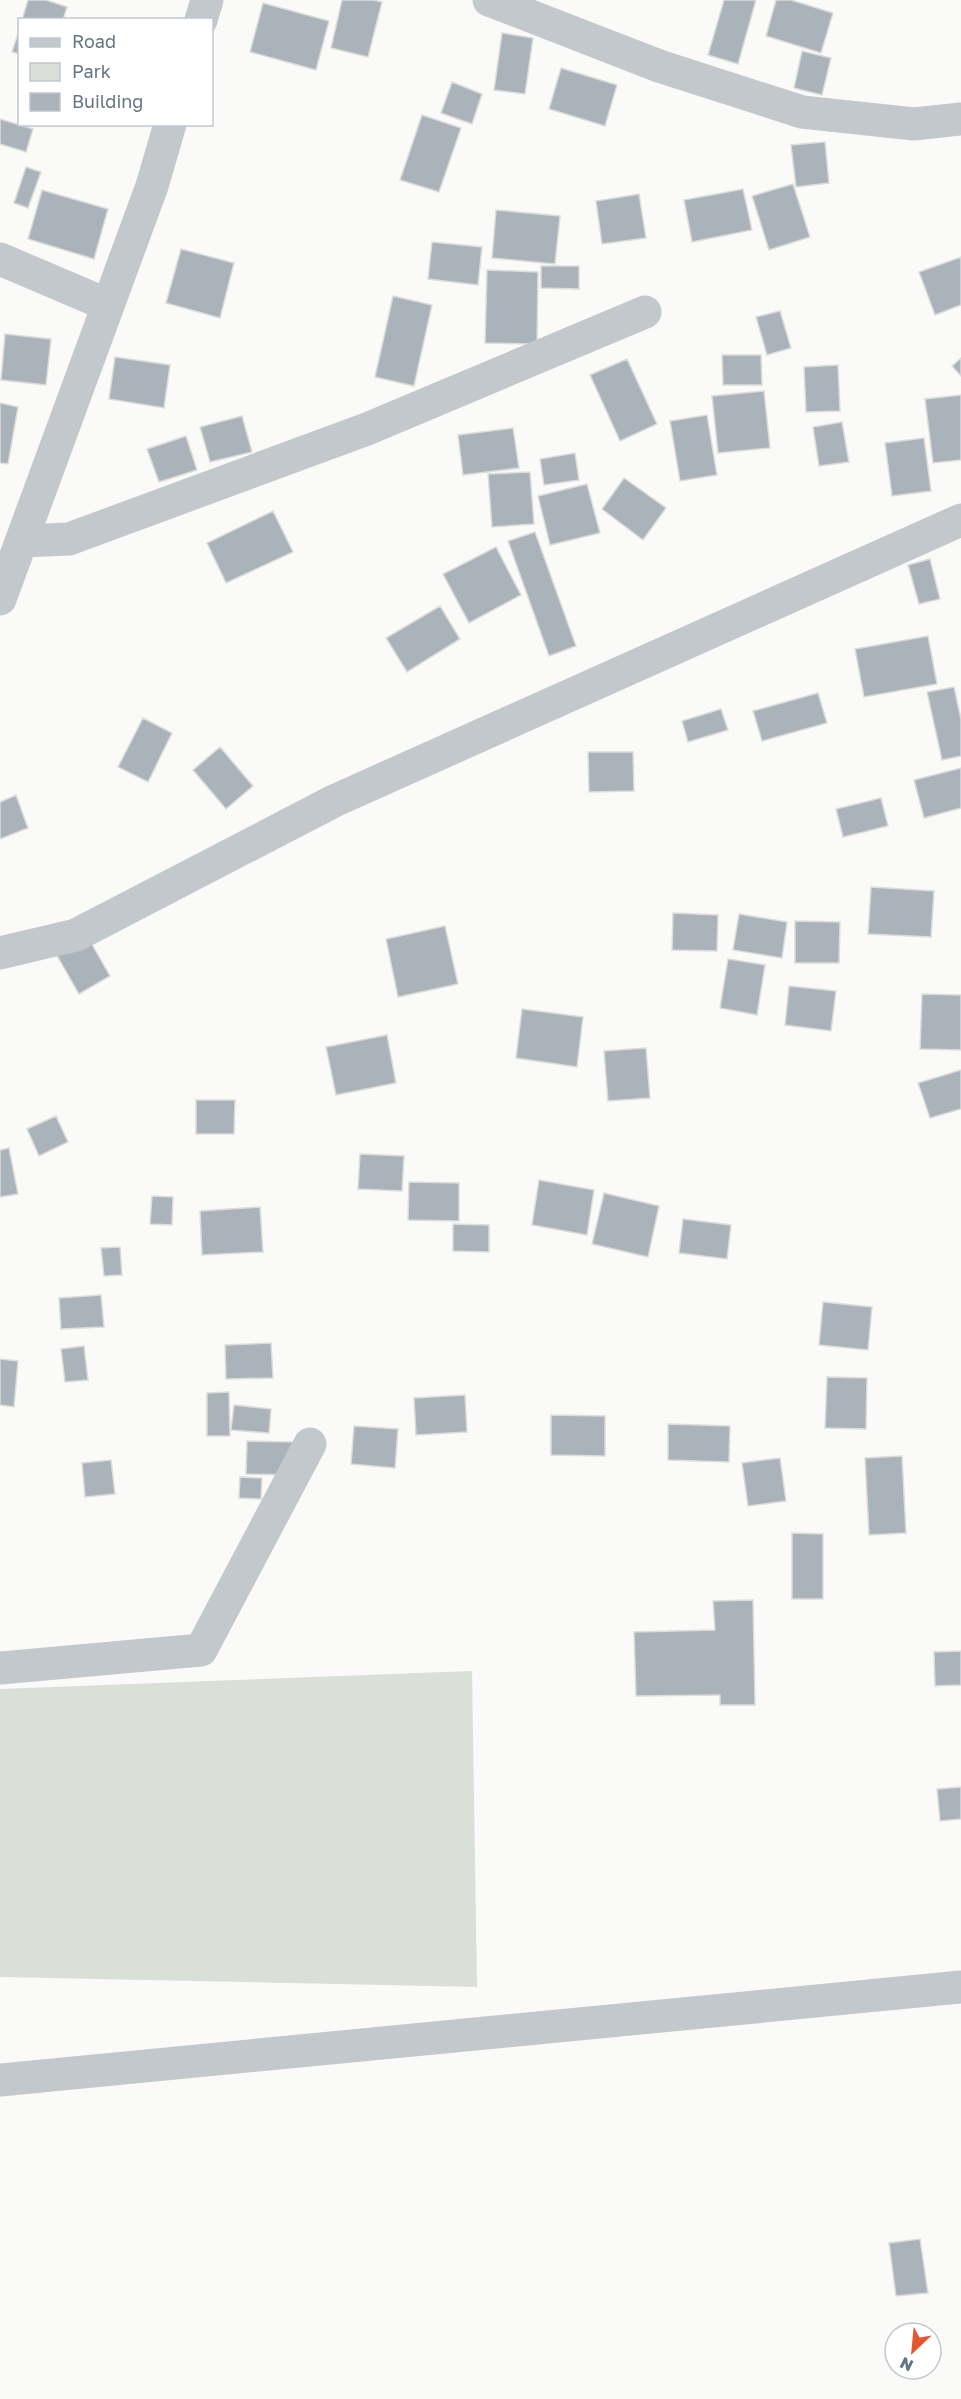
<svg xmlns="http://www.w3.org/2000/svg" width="961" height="2399" viewBox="0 0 961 2399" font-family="'Golos Text',sans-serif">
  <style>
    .green { fill: #dadfd7 }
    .building { fill: #aab3b9; stroke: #dcdcda; stroke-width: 1.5 }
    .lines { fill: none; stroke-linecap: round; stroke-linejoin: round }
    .street { stroke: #c3c8cc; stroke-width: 33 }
  </style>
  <rect width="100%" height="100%" fill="#fafaf8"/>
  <path class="green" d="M472 1671 477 1987 0 1977V1689Z"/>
  <path class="building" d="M28 0H46L67 7 63 20H22Z
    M342 0H373L382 2 368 57 331 48Z
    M724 0H756L738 64 708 55Z
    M776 0H791L833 13 821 53 766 36Z
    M263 3 329 21 316 70 250 52Z
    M20 27V54L12 52Z
    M502 33 533 38 525 94 494 90Z
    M802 51 831 58 822 95 794 88Z
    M561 68 617 85 605 126 549 109Z
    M452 82 482 94 472 124 441 113Z
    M422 115 461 128 439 192 400 180Z
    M0 119 33 129 26 152 0 144Z
    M825 142 829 183 796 187 791 145Z
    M26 167 41 172 28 208 14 203Z
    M793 184 810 237 769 250 752 196Z
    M743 189 752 230 692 242 684 200Z
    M42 190 108 209 94 259 28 239Z
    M639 194 646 238 602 244 596 201Z
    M496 210 560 216 555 264 492 258Z
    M432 242 482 247 478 285 428 279Z
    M181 249 234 263 220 318 166 303Z
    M961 257V305L935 315 919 272Z
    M541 266H579V289L541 288Z
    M487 270 538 272 537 344 485 343Z
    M393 296 432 305 414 386 375 377Z
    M780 311 791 348 767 355 756 317Z
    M5 334 51 339 46 385 1 380Z
    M722 355H761L762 385H723Z
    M115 357 170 365 164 408 109 399Z
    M961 358V376L952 366Z
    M627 359 657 424 620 441 590 375Z
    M838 365 840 411 806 412 804 367Z
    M764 391 770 448 718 453 712 396Z
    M961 395V460L933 463 925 399Z
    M0 403 18 407 8 464 0 463Z
    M707 415 717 475 680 481 670 421Z
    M242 416 252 452 210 462 200 427Z
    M842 422 849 462 819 466 813 427Z
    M513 428 519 468 463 475 458 435Z
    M186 436 197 470 159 482 147 449Z
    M924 438 931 491 892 496 885 443Z
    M575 453 579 480 544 485 540 459Z
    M530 472 534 524 492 527 488 474Z
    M624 478 666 508 643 540 602 509Z
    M587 484 600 533 550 545 538 496Z
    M273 511 293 552 226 583 207 543Z
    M535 532 576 646 549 656 508 541Z
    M496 547 521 595 469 623 443 574Z
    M930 559 940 599 919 604 908 565Z
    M440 606 460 639 407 672 386 638Z
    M928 636 937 684 864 697 855 649Z
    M954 687 961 719V756L942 760 927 692Z
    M818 693 827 723 762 741 753 711Z
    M721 709 728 730 688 742 682 721Z
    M143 718 172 733 148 782 118 767Z
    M220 747 253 786 226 809 193 770Z
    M588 752H633L634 791 589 792Z
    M961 768V808L924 818 914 780Z
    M16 795 28 828 0 839V802Z
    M881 798 888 826 843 837 836 809Z
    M871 887 934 891 931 937 868 934Z
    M673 913 718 915 717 951 672 950Z
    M739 914 787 922 782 958 733 950Z
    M795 921 840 922 839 963H795Z
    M445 926 458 984 398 997 386 939Z
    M86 934 110 976 79 994 55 952Z
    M728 959 765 965 757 1015 720 1008Z
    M789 986 836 991 831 1031 785 1025Z
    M922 994 961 995V1050L920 1049Z
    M522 1009 583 1017 577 1067 516 1058Z
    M387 1035 396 1083 336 1095 326 1047Z
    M646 1048 650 1098 608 1101 604 1051Z
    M961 1070V1109L930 1118 918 1083Z
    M196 1100H235L234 1134H196Z
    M56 1116 68 1142 39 1156 27 1129Z
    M9 1148 18 1194 0 1197V1150Z
    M360 1154 404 1156 402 1191 358 1189Z
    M539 1180 594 1190 587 1235 532 1225Z
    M409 1182 459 1183V1221L408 1220Z
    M604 1193 659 1206 648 1257 592 1244Z
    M152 1196 173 1197 172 1225 150 1224Z
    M260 1207 263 1252 202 1255 200 1211Z
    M683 1219 731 1225 727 1259 679 1253Z
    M453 1224 489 1225V1252L453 1251Z
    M120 1247 122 1275 104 1276 101 1248Z
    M101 1295 104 1327 61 1329 59 1298Z
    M823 1302 872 1307 868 1350 819 1345Z
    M271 1343 273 1378 226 1379 225 1345Z
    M84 1346 88 1380 65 1382 61 1349Z
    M0 1359 18 1361 14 1407 0 1405Z
    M827 1377 867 1378 866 1429 825 1428Z
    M229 1392 230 1436H207V1393Z
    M465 1395 467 1432 416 1435 414 1398Z
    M234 1405 271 1409 269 1433 231 1430Z
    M551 1415 605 1416V1456L551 1455Z
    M668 1424 730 1426 729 1462 668 1460Z
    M354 1426 398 1429 395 1468 351 1464Z
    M247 1441 293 1442 292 1475 246 1474Z
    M902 1456 906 1533 869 1535 865 1458Z
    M780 1458 786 1501 748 1506 742 1463Z
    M111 1460 115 1494 85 1497 82 1463Z
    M240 1477 262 1478 261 1499 239 1498Z
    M792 1533 823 1534V1599H792Z
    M753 1600 755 1705H720V1695L636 1696 634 1632 715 1630 713 1601Z
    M961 1651V1685L935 1686 934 1652Z
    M961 1787V1819L940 1821 937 1789Z
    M920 2239 928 2293 896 2296 889 2243Z"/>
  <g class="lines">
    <path class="street" d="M489 0 659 66 802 112 914 124 961 119
      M201 20 207 0
      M0 259 108 305
      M22 541 69 539 367 429 645 312
      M0 599 152 186 170 124
      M0 953 76 935 334 801 961 520
      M0 1668 201 1650 310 1444
      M0 2080 961 1987"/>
  </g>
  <rect x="18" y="18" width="195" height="108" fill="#ffffff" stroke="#c1c8cd" stroke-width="1.5"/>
  <rect x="30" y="38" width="30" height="9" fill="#c3c8cc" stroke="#c1c8cd" stroke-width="1.5"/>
  <text x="72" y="48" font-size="18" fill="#657683">Road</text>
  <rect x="30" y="63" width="30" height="18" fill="#dadfd7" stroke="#c1c8cd" stroke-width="1.5"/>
  <text x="72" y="78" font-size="18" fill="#657683">Park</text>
  <rect x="30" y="93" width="30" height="18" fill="#aab3b9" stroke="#c1c8cd" stroke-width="1.5"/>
  <text x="72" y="108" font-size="18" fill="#657683">Building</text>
  <g transform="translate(913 2351) rotate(206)"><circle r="28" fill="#ffffff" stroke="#c1c8cd" stroke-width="1.5"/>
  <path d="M0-4.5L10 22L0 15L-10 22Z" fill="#e4572e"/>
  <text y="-9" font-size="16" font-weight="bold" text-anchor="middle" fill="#657683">N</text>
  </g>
</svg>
